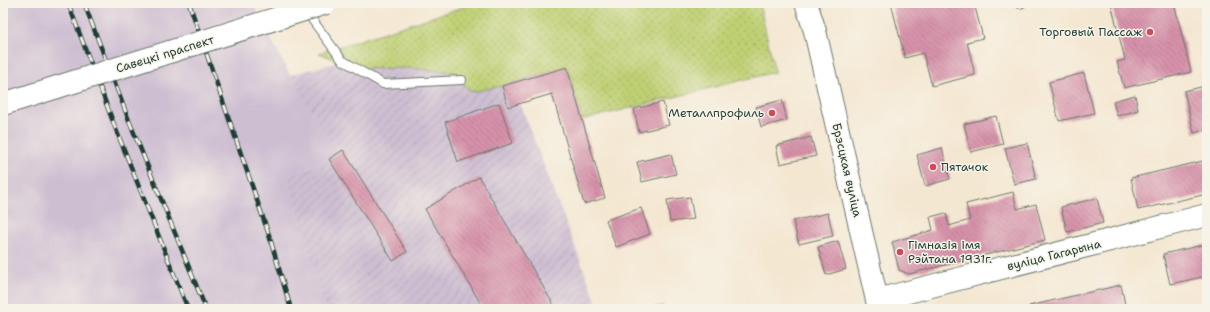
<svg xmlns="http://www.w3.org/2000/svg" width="1210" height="312" viewBox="0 0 1210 312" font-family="'Shantell Sans',sans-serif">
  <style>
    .industrial { fill: url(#industrial-furrows) }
    .railway { fill: #cebed1 }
    .green { fill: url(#green-dots); stroke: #6f8654 }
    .building { fill: url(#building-back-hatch) }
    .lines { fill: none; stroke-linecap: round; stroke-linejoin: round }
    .service-casing { stroke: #6a786b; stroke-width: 10 }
    .secondary-casing { stroke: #6a786b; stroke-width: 24 }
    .service { stroke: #fff; stroke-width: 8 }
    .secondary { stroke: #fff; stroke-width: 22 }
    .rail-casing { stroke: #1f3d34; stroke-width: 4.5 }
    .rail { stroke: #f7f3e8; stroke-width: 3; stroke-dasharray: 9; stroke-linecap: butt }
    .secondary-bridge-casing { stroke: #6a786b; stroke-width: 24; stroke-linecap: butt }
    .secondary-bridge { stroke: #fff; stroke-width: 22 }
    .poi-dot { fill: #d1495b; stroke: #f7f3e8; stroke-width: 1.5 }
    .labels { text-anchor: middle; stroke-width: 3; stroke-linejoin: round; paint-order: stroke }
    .poi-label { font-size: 12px; fill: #1f3d34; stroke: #f7f3e8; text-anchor: end }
    .street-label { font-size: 12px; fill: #1f3d34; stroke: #f7f3e8 }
  </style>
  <defs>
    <pattern id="industrial-furrows" width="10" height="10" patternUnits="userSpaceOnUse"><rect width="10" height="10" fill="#cebed1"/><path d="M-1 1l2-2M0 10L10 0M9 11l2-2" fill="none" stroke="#b0a4b4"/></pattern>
    <pattern id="green-dots" width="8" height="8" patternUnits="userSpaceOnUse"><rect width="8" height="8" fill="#bfd073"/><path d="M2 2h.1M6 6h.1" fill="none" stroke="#9baa5f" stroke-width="1.8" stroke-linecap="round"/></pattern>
    <pattern id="building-back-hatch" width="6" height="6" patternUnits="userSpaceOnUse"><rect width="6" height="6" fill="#d792aa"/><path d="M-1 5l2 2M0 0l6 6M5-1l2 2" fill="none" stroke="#ae788b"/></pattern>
  </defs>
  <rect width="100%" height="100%" fill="#f7f3e8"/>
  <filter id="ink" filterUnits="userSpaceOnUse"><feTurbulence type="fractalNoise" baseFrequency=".025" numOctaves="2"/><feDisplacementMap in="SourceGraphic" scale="8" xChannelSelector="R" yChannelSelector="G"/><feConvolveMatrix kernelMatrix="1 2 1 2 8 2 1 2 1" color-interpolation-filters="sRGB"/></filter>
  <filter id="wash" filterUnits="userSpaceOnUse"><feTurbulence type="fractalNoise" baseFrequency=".012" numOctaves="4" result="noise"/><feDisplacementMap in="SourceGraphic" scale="16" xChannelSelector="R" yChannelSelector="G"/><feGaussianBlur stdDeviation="0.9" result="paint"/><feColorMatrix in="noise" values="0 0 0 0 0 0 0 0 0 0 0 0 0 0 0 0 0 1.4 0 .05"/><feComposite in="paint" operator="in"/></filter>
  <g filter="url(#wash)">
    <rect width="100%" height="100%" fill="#f4e7d1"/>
    <path class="industrial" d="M498 19 510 77 599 309H325L287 177 329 159 337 153 290 75Z"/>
    <path class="railway" d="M3 3H252L290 75 338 153 329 159 287 177 325 309H3Z"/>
    <path class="green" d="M476 3H759L775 72 582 120 567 67 502 86 471 92 453 72 408 68 358 69 319 53Z"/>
    <g id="blocks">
      <path class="building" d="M891 3H974L983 38 967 42 975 75 932 86 923 53 905 58Z
        M1111 3H1174L1191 72 1124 88 1117 62 1125 60Z
        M567 67 605 198 584 204 552 94 508 107 502 86Z
        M1084 73 1094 113 1059 121 1049 82Z
        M1205 86 1207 92V129L1194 133 1184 91Z
        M1135 95 1138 110 1117 116 1113 101Z
        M782 100 787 120 761 127 756 107Z
        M663 102 669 125 639 132 634 109Z
        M499 103 513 143 458 162 445 122Z
        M996 116 1003 144 971 152 964 124Z
        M811 137 816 156 780 164 776 146Z
        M1027 143 1036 179 1014 184 1005 148Z
        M942 148 950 179 925 186 917 155Z
        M343 150 407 252 393 261 329 159Z
        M671 154 676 174 642 182 637 162Z
        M1207 160V194L1138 210 1131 178Z
        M479 177 556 309H484L425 209Z
        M1013 192 1017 209 1036 204 1045 240 909 274 899 270 892 242 933 230 930 217 946 213 949 226 970 220 966 204Z
        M690 197 694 219 670 222 667 200Z
        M1097 198 1103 223 1067 232 1061 207Z
        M641 208 650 234 616 247 606 220Z
        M828 213 833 236 799 244 793 221Z
        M838 241 846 269 826 275 818 247Z
        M1207 244V276L1170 284 1163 254Z
        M1121 285 1126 309H1029V306Z
        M663 305 664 309H648V308Z"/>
    </g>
  </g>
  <g filter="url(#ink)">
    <use href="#blocks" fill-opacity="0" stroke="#6a786b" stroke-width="1"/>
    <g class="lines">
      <defs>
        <path id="service" d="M1020 4 1022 3
          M305 10 342 60 383 84 462 80"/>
        <path id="secondary" d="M806 3 815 31 879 309
          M877 300 1207 215"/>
      </defs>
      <use href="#service" class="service-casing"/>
      <use href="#secondary" class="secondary-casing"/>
      <use href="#service" class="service"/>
      <use href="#secondary" class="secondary"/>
      <defs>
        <path id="rail" d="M68 3 115 127 188 309
          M84 3 130 123 206 309
          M189 3 269 235 291 309"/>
      </defs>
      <use href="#rail" class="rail-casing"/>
      <use href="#rail" class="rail"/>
      <defs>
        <path id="secondary-bridge" d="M3 104 326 3"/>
      </defs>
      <use href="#secondary-bridge" class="secondary-bridge-casing"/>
      <use href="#secondary-bridge" class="secondary-bridge"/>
    </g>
  </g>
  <g class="poi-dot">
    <circle cx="1150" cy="32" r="4"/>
    <circle cx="772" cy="113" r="4"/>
    <circle cx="933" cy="167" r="4"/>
    <circle cx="900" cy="252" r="4"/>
  </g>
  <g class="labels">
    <g class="poi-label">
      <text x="1142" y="36">Торговый Пассаж</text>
      <text x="764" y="117">Металлпрофиль</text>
      <text x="941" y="171" text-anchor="start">Пятачок</text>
      <text x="908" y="249" text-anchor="start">Гімназія імя<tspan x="908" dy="14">Рэйтана 1931г.</tspan></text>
    </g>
    <g class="street-label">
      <text transform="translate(165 54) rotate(-17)" y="4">Савецкі праспект</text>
      <text transform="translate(847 170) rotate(77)" y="4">Брэсцкая вуліца</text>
      <text transform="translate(1054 255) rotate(-14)" y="4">вуліца Гагарына</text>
    </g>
  </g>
  <rect width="1210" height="312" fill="none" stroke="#f7f3e8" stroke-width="16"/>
</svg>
